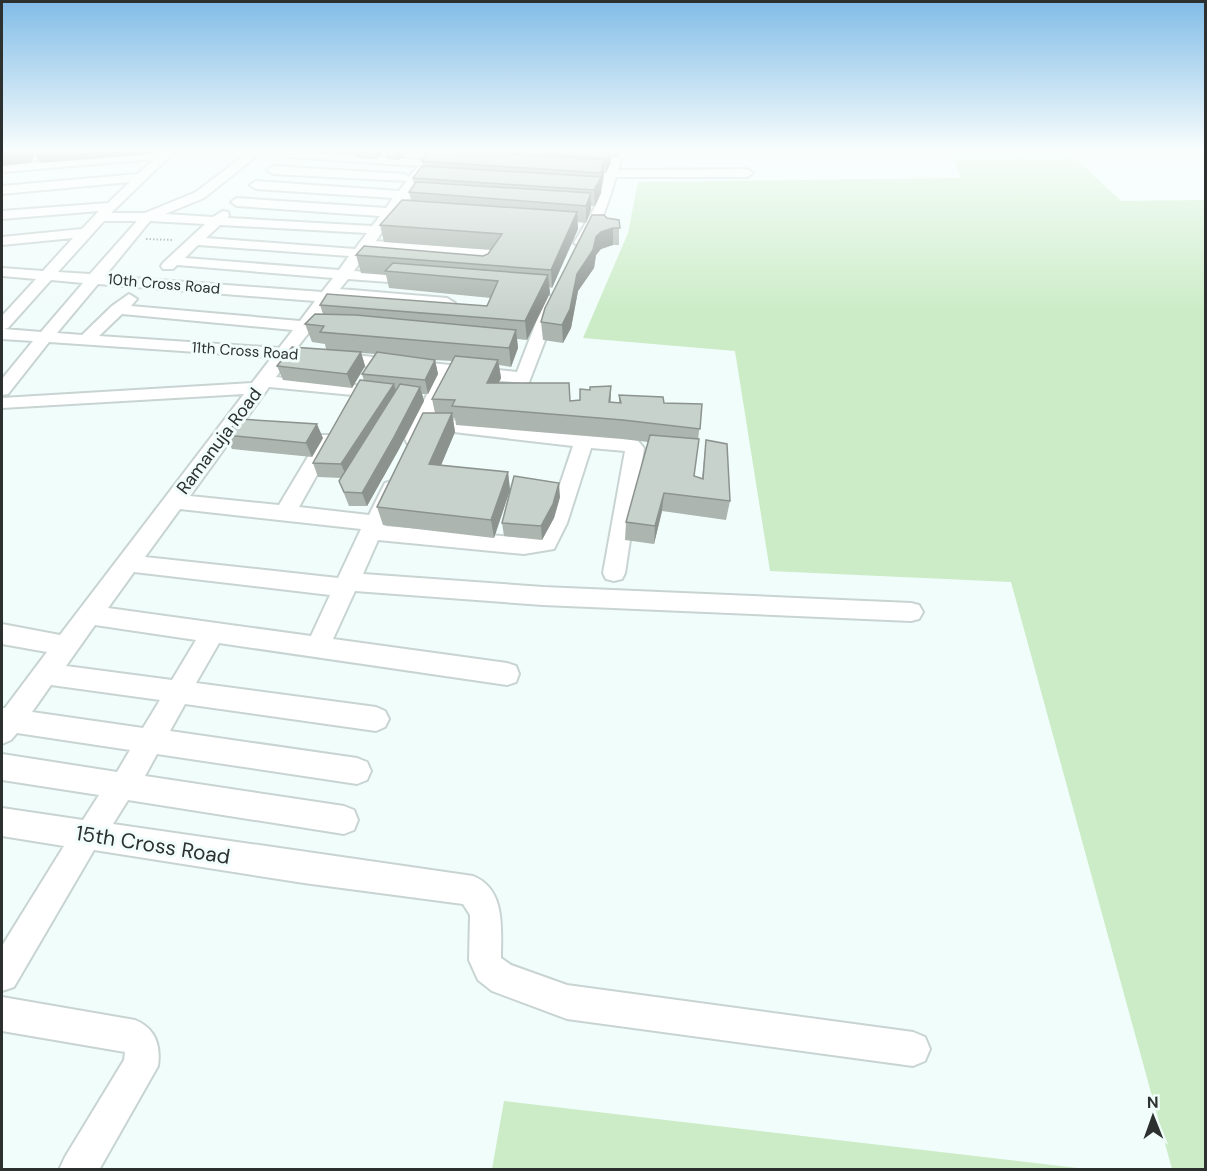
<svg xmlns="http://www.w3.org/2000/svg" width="1207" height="1171" viewBox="0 0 1207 1171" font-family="'DM Sans',sans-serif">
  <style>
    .green { fill: #cbecc6 }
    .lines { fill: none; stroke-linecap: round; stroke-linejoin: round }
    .minor-casing { stroke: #c8d4d2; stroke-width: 4 }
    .path { stroke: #939c9a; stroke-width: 2; stroke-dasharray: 1.5 2; stroke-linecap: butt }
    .minor { fill: #fff; fill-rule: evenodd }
    .wall { fill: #acb5af }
    .shaded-wall { fill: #8c938f }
    .building { fill: #c8d2cc; stroke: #8c938f; stroke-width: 1.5 }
    .labels { text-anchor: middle; stroke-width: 6; stroke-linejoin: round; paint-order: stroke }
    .far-street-label { font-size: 15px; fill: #2c3130; stroke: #f1fdfb }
    .street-label { font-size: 18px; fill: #2c3130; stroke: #f1fdfb }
    .near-street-label { font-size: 21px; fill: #2c3130; stroke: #f1fdfb }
  </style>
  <rect width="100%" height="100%" fill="#f1fdfb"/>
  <path class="green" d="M949 150H1066L1121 201 1205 200V1169H1172L1011 582 770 571 735 351 583 338 628 233 638 182 961 178Z
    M504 1101 1086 1169H492Z"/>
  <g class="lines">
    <defs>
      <path id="minor" d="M164 150H176L111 213H145L196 192 251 150H264L204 198 165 214 213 217 223 211 228 212 229 215 228 218 372 226 380 216 237 206 231 202 237 198 386 208 393 198 256 189 250 185 256 181 399 191 407 181 273 174 267 170 273 166 404 174 409 177 418 166 290 157 284 154 290 151 423 160 430 150H442L434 160 440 162V166L429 167 411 192 418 193 420 196 418 199H406L399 209 405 210 406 213 405 216H393L376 241 496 250 498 253 487 272 471 273 464 269 466 266 477 265 482 257 370 248 354 271 416 276 423 280 416 284 348 279 340 289 447 298 455 303 447 308 334 298 316 322 323 327 321 330 310 331 296 349 517 372 545 299 548 296H558L561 299 529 382 523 383 453 376 433 418 631 439 638 441 644 448 625 573 622 579 614 581 606 579 603 573 625 451 591 448 567 523 554 549 524 554 378 540 363 574 543 587 911 603 919 605 923 612 919 619 911 621 543 605 355 591 333 639 507 663 516 666 519 674 516 682 507 685 219 643 196 683 376 707 385 711 389 719 385 727 376 731 185 704 170 731 357 758 367 762 371 771 367 780 357 784 157 754 145 776 344 806 354 810 358 820 354 830 344 834 128 800 113 824 473 876C506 889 501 929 501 958L511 965 567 985 913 1032 925 1037 930 1049 925 1061 913 1066 567 1019 492 991 478 980 469 960 470 915 463 904 304 883 94 850 14 987 2 991V946L64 846 2 836V808L83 820 99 795 2 780V754L117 772 130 750 17 733 11 740 2 744V708H5L47 652 2 644V624L60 635 244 394 2 408V398L252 383 272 357 49 342 8 394 2 395V379L33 341 2 339V316L36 279 2 276V268L43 271 73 238 2 245V237L82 229 99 211 2 219V211L108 203 130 182 2 194V186L138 174 154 159 2 172V165L161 152ZM104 221H137L90 274 58 272ZM150 221 205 224 163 263 161 266 163 269H173L177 265 333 278 322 292 105 276ZM220 225 367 233 355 249 206 238ZM198 245 349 256 339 270 185 258ZM51 280 83 283 41 332 4 329 8 328ZM98 284 315 301 300 321 131 306 137 299 129 294 112 306 82 335 57 333ZM122 314 293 330 279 348 99 336ZM290 358 437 374 405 439 407 443H421L428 429 573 446 547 523 539 536 524 538 385 526 402 488 399 483 392 481 385 483 369 515 299 507 337 439 335 435H321L279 505 190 496 269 387 384 398 390 397 393 393 390 389 384 388 276 377ZM180 509 361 529 338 578 145 557ZM134 572 330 595 311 636 108 608ZM95 625 196 640 172 680 66 666ZM51 685 160 700 143 728 32 712Z
        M582 155 619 158 621 160 618 170 747 169 753 173 747 177H616C611 193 597 243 581 247L574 243 594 209 604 178 594 177 592 174 594 171 606 170 608 163 578 160 576 158Z
        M2 997 135 1020C155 1028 161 1045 158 1066L99 1170H59L65 1157 124 1060 125 1052 2 1031Z"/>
    </defs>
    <use href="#minor" class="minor-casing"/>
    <path class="path" d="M146 239 174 240"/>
    <use href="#minor" class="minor"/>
  </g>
  <path class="wall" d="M341 150H384L377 159 356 158 355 154H342Z
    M386 150H408V151L399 160 387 159 385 151Z
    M431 150H619L618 157H611V162L606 173H604L601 193 595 206H591V209L586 223 577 222 578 229 552 288 549 287 550 293 527 340 517 339 518 348 511 367 499 365 501 378 499 383 570 401 580 400 590 390 611 386V402L619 403V395L664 403 702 404 694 477 702 478 706 440 730 501 726 520 662 511 654 544 625 540 626 522 648 442 622 439 456 425 455 418H453L455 432 441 465 508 472 510 490 494 538 383 525 377 507 435 413 432 399 452 361 435 360 438 374 428 394H422L424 401 398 451 367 506H349L339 481 341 478 318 477 313 463 364 381 362 374 375 354 361 353 365 366 352 388 283 380 277 366 326 349 325 344 312 342 305 324 323 314 320 305 487 306 491 298 389 288 386 275 361 273 356 255 483 256 488 254 491 250 384 242 380 225 411 201 409 192 414 184 413 178 423 166 422 161Z
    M607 218 619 220V245H613L601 249 596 255 594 268 578 291 571 328 563 343 543 340 541 322Z
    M225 435 323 438 312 457 232 449Z
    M560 497 554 518 542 540 504 536 502 523Z"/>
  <path class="shaded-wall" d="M2 150H154L152 154 40 163 34 152H32L34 156 31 163 2 166Z
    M376 150H384L377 159 375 151Z
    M400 150H408V151L399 160 398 152Z
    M609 150H611V162L606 173V158Z
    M604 160V175L601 189V173Z
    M601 177V193L595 206 594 190Z
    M591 193V209L586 223V206Z
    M577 212 578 229 552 288 551 270Z
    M613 228V245L601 249 596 255 594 268 578 291 571 328 563 343 562 325 577 274 596 237 601 232Z
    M548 275 550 293 527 340 525 321Z
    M516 330 518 348 511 367 509 348Z
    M361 352 365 366 352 388 347 374Z
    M435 360 438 374 428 394 425 380Z
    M498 360 501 378 490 401 487 383Z
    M394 384 398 398 347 478 341 464Z
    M420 387 424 401 398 451 367 506 362 493Z
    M452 413 455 432 434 482 429 464Z
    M317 424 323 438 312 457 306 443Z
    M508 472 510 490 494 538 491 520Z
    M559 483 560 497 554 518 542 540 541 526Z
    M664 493 662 511 654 544 655 526Z"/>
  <path class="building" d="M2 150H25L24 152 2 153Z
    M386 150H400L398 152 385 151Z
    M431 150 604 160 601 173 422 161Z
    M477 150H609L606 158Z
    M422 166 601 177 594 190 413 178Z
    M416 182 591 193 586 206 409 192Z
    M402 200 577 212 551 270 356 255 364 246 483 256 488 254 502 234 380 225Z
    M592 215H604L607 218 619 220 620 228H613L601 232 596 237 593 250 577 274 570 309 562 325 541 322 545 308Z
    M393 263 548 275 525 321 320 305 327 294 487 306 498 281 385 271Z
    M315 314 356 315 516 330 509 348 320 332 324 326 305 324Z
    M292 347 361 352 347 374 277 366Z
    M377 352 435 360 425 380 362 374Z
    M455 356 498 360 487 383H569L570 401 580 400V389L590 390V387L611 386 609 402 621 403 619 395 663 397 664 403 702 404 700 429 623 420 452 406 455 400 432 399Z
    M360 380 394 384 341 464 313 463Z
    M400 384 420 387 394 437 362 493 344 492 339 481Z
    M423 413H452L429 464 508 472 491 520 377 507Z
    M239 419 317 424 306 443 225 435Z
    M650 435 699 439 694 476 703 479 706 440 727 444 730 501 664 493 655 526 626 522Z
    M514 476 559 483 553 504 541 526 502 523Z"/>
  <linearGradient id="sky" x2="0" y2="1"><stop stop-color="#81bce7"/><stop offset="0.48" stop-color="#f9fefd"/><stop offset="1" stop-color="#f9fefd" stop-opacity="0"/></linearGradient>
  <rect width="1207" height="314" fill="url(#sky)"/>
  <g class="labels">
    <g class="far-street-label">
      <text transform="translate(164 284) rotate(5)" y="5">10th Cross Road</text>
      <text transform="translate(245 351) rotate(4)" y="5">11th Cross Road</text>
    </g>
    <g class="street-label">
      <text transform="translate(219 441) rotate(-53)" y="6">Ramanuja Road</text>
    </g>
    <g class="near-street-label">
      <text transform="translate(153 845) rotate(9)" y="7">15th Cross Road</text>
    </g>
  </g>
  <rect width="1207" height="1171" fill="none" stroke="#2c3130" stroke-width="6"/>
  <g transform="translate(1153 1117) rotate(359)" stroke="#f1fdfb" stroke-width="4.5" paint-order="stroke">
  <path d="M0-4.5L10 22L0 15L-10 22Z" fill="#2c3130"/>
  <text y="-9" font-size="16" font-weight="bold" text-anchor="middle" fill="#2c3130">N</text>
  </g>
</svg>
